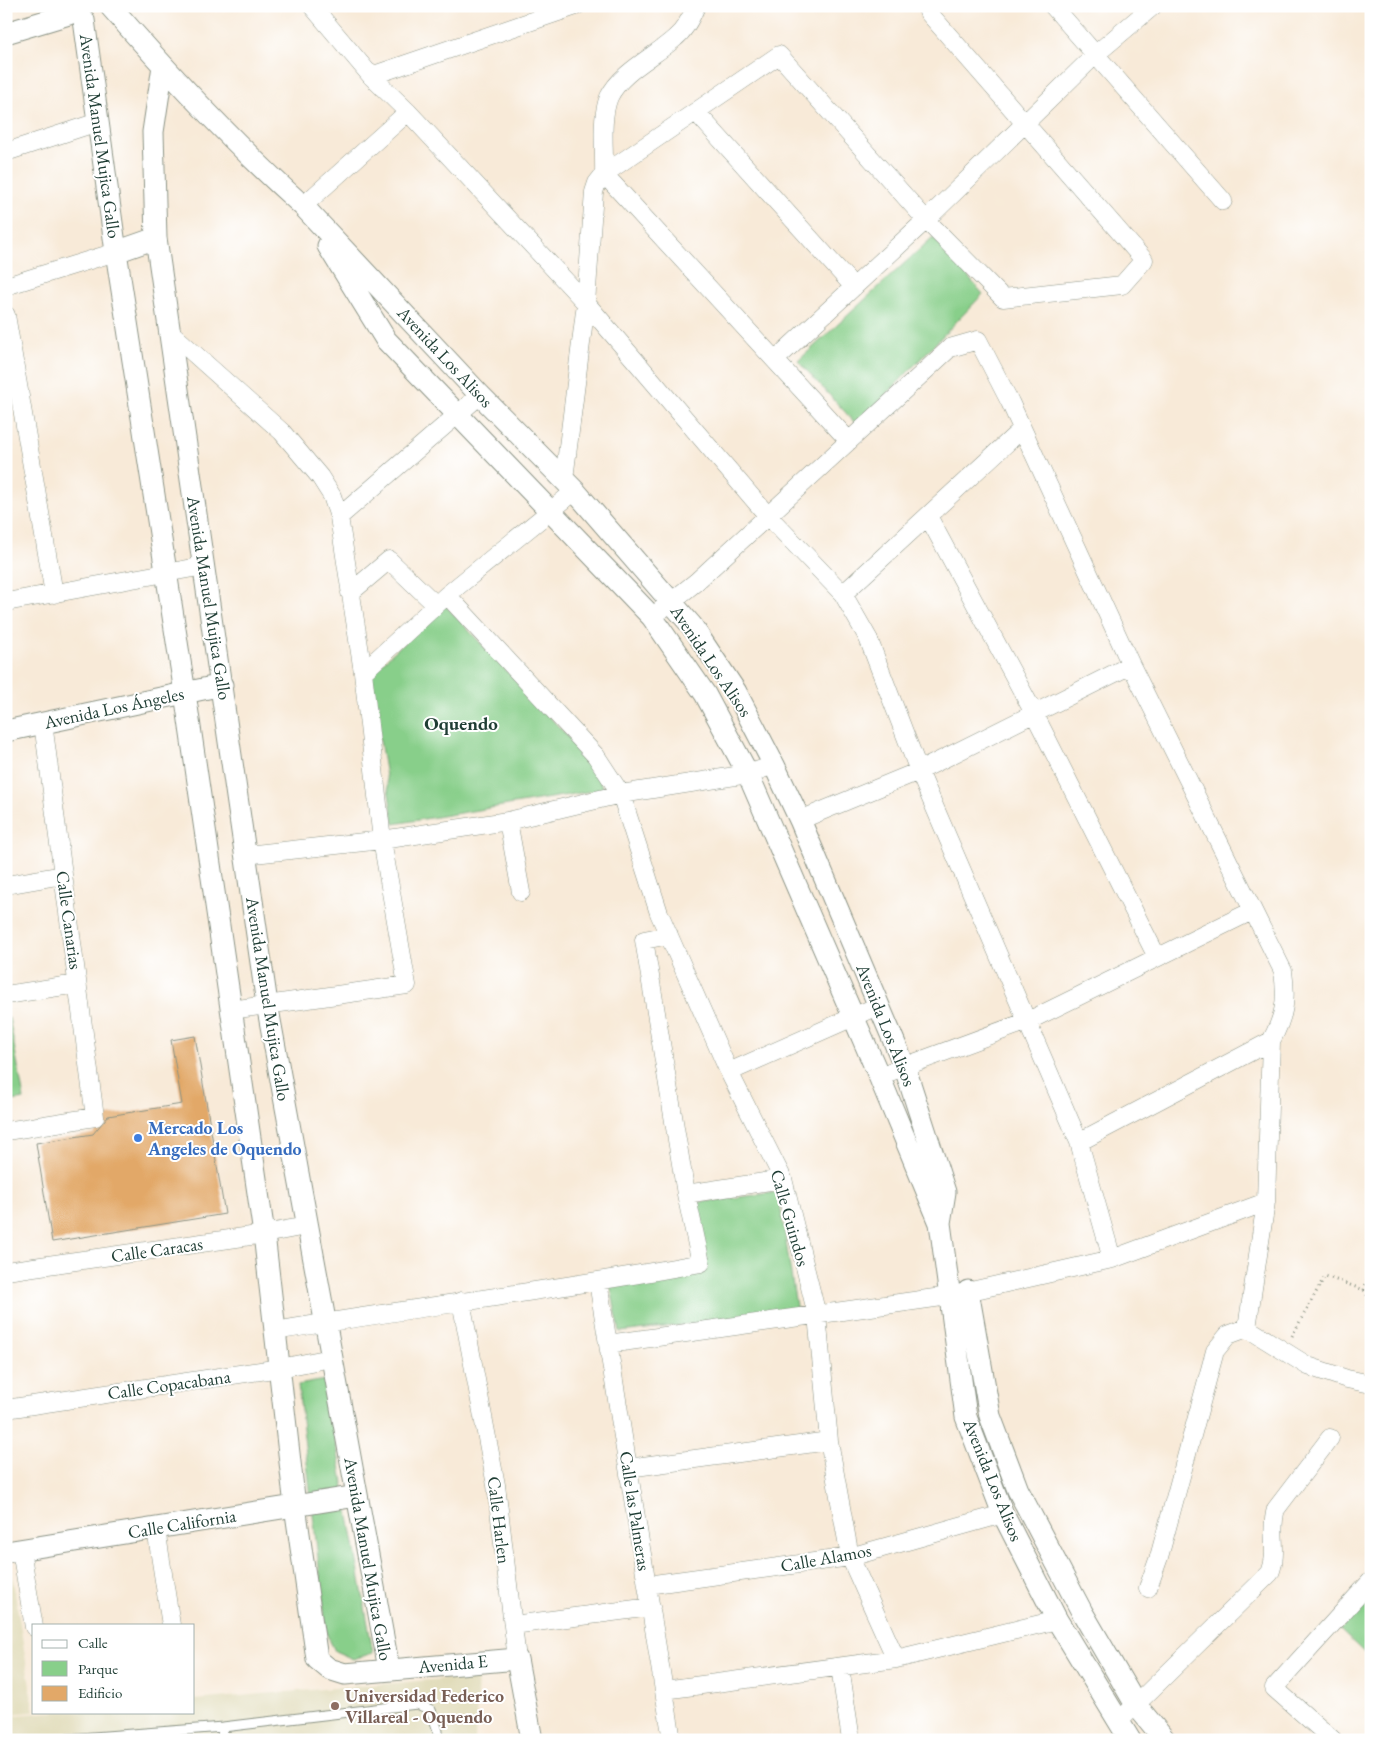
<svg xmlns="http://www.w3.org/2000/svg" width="1377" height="1746" viewBox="0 0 1377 1746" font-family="'EB Garamond',serif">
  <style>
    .built { fill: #e1dcba }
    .green { fill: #88cf8a; stroke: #54865f }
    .building { fill: #e2a868 }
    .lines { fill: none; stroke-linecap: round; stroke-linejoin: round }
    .service-casing { stroke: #8c9486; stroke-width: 11 }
    .minor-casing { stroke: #8c9486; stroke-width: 19 }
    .tertiary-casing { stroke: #8c9486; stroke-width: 23 }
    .path { stroke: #8c9486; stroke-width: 3; stroke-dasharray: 1 4; stroke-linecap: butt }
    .service { stroke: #fff; stroke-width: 9 }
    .minor { stroke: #fff; stroke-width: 18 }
    .tertiary { stroke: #fff; stroke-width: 21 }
    .shop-dot { fill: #3f7fe0; stroke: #fff; stroke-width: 2 }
    .education-dot { fill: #8d6e63; stroke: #fff; stroke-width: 2 }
    .labels { text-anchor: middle; stroke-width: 4; stroke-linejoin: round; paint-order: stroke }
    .street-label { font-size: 18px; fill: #1f3d34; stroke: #fff }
    .shop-label { font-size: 18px; font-weight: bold; fill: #366cbe; stroke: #fff; text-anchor: start }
    .education-label { font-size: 18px; font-weight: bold; fill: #785e54; stroke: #fff; text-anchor: start }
    .neighbourhood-label { font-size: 19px; font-weight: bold; fill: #1f3d34; stroke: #fff }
  </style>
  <rect width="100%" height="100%" fill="#fff"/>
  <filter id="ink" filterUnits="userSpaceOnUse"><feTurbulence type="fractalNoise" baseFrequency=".02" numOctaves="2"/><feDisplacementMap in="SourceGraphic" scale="10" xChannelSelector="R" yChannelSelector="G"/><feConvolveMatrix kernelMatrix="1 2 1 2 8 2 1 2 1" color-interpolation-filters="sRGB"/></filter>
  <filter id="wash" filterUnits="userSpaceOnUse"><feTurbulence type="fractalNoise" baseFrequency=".0096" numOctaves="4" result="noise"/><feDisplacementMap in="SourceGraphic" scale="20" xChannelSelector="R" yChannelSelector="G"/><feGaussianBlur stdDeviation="1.12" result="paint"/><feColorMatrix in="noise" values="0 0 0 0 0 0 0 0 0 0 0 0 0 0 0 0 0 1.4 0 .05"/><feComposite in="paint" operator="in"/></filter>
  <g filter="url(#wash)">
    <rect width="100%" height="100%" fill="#f8ead8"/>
    <path class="built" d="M6 1568H11L34 1712 6 1714Z
      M478 1676 475 1740H6V1716L51 1712H194V1700Z"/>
    <path class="green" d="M933 237 983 294 857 425 798 361Z
      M445 605 587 757 604 789 394 824 369 675Z
      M9 1018 24 1099 6 1102V1019Z
      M778 1192 797 1312 620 1332 610 1284 707 1267 695 1203Z
      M325 1380 373 1653 353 1659 335 1651 327 1635 298 1385Z
      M1371 1598V1659L1340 1630Z"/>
    <g id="blocks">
      <path class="building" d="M195 1036 225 1214 52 1242 36 1143 93 1134 108 1116 182 1104 171 1040Z"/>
    </g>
  </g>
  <g filter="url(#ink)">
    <use href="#blocks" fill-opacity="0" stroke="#8c9486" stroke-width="1"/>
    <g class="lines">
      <defs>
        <path id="service" d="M54 1740 223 1727 417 1704 431 1710 438 1731
          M222 1740 223 1727"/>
        <path id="minor" d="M312 6 371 76 408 112 586 303 768 516 843 594 868 638 919 771 1079 1142 1112 1259
          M696 6C691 18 685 30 675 38 654 57 621 72 609 97 600 119 605 151 604 174L849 441
          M1053 6 1223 201
          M371 76 576 6
          M696 112 854 287
          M6 152 98 122
          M303 206 408 112
          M6 286 116 252
          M6 315 54 594
          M170 332 282 432 320 477 332 496 339 517 363 672 382 840 407 985 231 1010
          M775 360 926 220 1096 54 1153 6
          M564 479 586 303 594 192 597 183 604 174 779 55 926 220 1003 298 1122 285 1144 260 928 12
          M928 516 1035 715 1157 957
          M339 517 480 395
          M350 593 389 560 436 605
          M843 594 1022 429
          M447 595 596 756 621 794 659 913 729 1072 783 1179 817 1315 829 1441 850 1557 896 1659
          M6 602 204 566
          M652 617 696 582 950 348 978 340 1010 402 1131 665 1283 971C1287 1000 1285 1015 1271 1041L1266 1202 1247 1328 1228 1335 1215 1351 1159 1557 1148 1588
          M363 672 447 595 575 491
          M800 820 919 771 1131 665
          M508 821 521 892
          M246 855 382 840 508 821 621 794 748 774 774 765
          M6 885 63 875
          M6 995 77 984
          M729 1072 878 1006
          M879 1076 1028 1021 1252 911
          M6 1131 95 1117 43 723
          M1079 1142 1271 1041
          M686 1194 783 1179
          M6 1271 264 1234 306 1226
          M598 1282 672 1740
          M461 1301 496 1485 517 1659
          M1247 1328 1308 1366 1347 1379 1371 1384
          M275 1331C417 1307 559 1290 701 1263L686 1194 644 940 669 935
          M608 1344 949 1296 1112 1259 1266 1202
          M6 1409 280 1368 331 1358
          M628 1468 829 1441
          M156 1529 171 1625
          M21 1550 34 1627
          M647 1585 850 1557 1003 1514
          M513 1625 651 1607
          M840 1667 851 1740
          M664 1690 896 1659 1057 1620
          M1118 1722 1270 1573C1279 1552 1269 1531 1276 1509L1330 1438
          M1333 1740 1274 1688 1371 1581"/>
        <path id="tertiary" d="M111 7C171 76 234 144 303 206L480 395 575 491 692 626 736 692 774 765 800 820 904 1065 945 1192 940 1223 966 1417 1003 1514 1057 1620 1130 1740
          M84 20 116 252 185 693 264 1234 295 1506 317 1659 329 1669 345 1674 517 1659 532 1740
          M6 33 69 14
          M156 238 267 1004 389 1669
          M328 246 386 340 652 617 705 694 748 774 879 1076 940 1223
          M116 252 156 238 153 132 163 66
          M6 731 222 685
          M968 1291 990 1416 1018 1490 1082 1612 1136 1705 1165 1740
          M6 1552 357 1496"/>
      </defs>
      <use href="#service" class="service-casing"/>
      <use href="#minor" class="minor-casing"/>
      <use href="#tertiary" class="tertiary-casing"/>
      <path class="path" d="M1364 1290 1371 1268
        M1292 1336 1325 1276 1364 1290 1371 1302"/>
      <use href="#service" class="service"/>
      <use href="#minor" class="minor"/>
      <use href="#tertiary" class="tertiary"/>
    </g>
  </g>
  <circle class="shop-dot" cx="138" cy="1138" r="5"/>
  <circle class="education-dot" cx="335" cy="1706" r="5"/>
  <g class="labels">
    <g class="street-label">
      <text transform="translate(100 136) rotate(82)" y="6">Avenida Manuel Mujica Gallo</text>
      <text transform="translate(445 357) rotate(47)" y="6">Avenida Los Alisos</text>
      <text transform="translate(209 598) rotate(81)" y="6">Avenida Manuel Mujica Gallo</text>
      <text transform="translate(711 661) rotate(56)" y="6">Avenida Los Alisos</text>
      <text transform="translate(114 708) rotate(-12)" y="6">Avenida Los Ángeles</text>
      <text transform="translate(69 920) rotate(82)" y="6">Calle Canarias</text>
      <text transform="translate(268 999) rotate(81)" y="6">Avenida Manuel Mujica Gallo</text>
      <text transform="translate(886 1025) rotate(68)" y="6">Avenida Los Alisos</text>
      <text transform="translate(790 1218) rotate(74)" y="6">Calle Guindos</text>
      <text transform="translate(157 1250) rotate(-8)" y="6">Calle Caracas</text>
      <text transform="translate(169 1385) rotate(-8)" y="6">Calle Copacabana</text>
      <text transform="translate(993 1480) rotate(68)" y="6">Avenida Los Alisos</text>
      <text transform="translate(635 1511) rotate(81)" y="6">Calle las Palmeras</text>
      <text transform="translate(499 1520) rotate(83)" y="6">Calle Harlen</text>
      <text transform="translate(182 1524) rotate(-9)" y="6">Calle California</text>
      <text transform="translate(826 1558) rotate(-10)" y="6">Calle Alamos</text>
      <text transform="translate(368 1559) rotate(80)" y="6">Avenida Manuel Mujica Gallo</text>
      <text transform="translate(453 1664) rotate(-5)" y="6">Avenida E</text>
    </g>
    <g class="shop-label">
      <text x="148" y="1134">Mercado Los<tspan x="148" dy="21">Angeles de Oquendo</tspan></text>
    </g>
    <g class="education-label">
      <text x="345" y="1702">Universidad Federico<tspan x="345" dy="21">Villareal - Oquendo</tspan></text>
    </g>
    <g class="neighbourhood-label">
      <text x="461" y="730">Oquendo</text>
    </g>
  </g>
  <rect width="1377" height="1746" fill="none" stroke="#fff" stroke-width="25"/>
  <rect x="32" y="1624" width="162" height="90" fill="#ffffff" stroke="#a5b1ae"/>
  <rect x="42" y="1640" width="25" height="8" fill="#ffffff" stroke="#a5b1ae"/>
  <text x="78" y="1648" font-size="15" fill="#1f3d34">Calle</text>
  <rect x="42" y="1661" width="25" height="15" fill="#88cf8a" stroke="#a5b1ae"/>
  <text x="78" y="1674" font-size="15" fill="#1f3d34">Parque</text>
  <rect x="42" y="1686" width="25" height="15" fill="#e2a868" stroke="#a5b1ae"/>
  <text x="78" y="1698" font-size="15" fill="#1f3d34">Edificio</text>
</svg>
